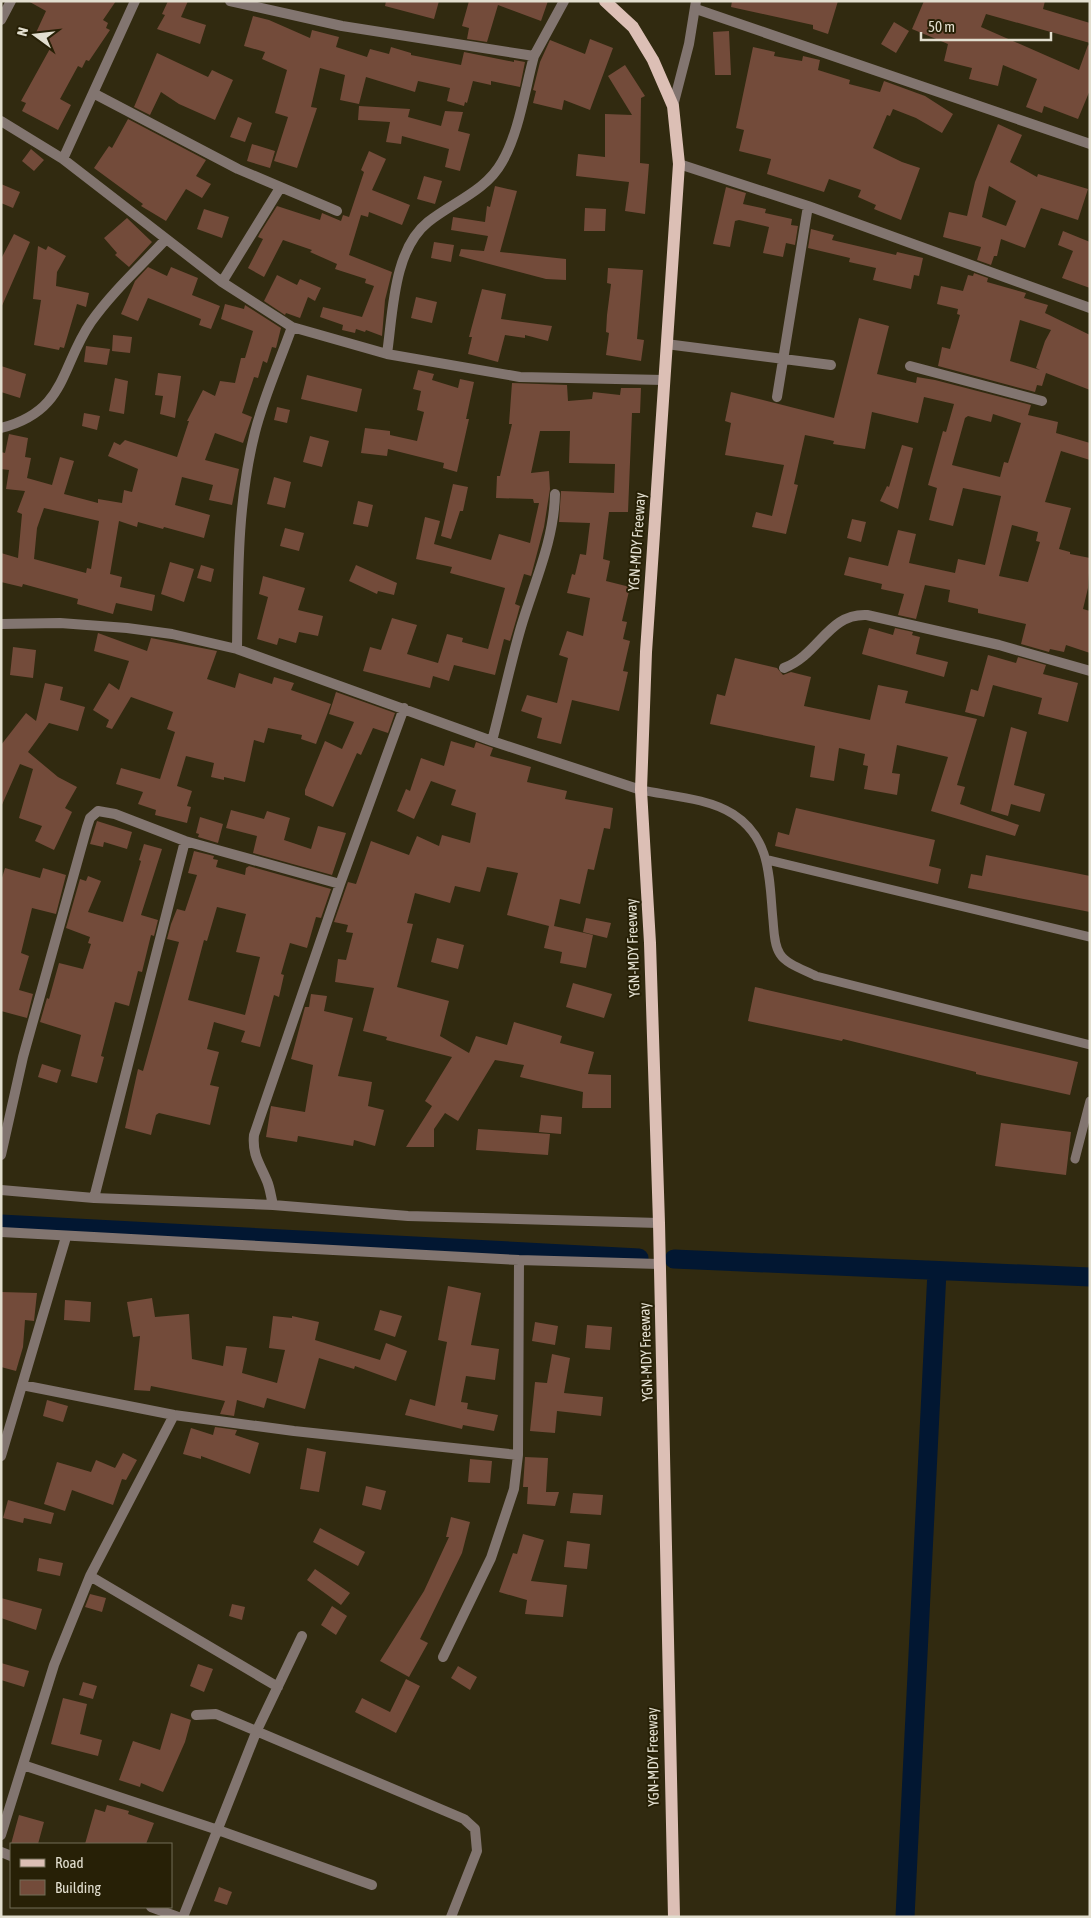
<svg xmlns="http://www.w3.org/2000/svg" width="1091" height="1918" viewBox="0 0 1091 1918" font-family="'Asap Condensed',sans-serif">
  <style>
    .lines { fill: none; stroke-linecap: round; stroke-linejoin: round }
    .canal { stroke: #021732; stroke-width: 19 }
    .building { fill: #734b3a; fill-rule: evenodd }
    .service { stroke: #827570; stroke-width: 9 }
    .minor { stroke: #827570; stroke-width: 10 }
    .tertiary { stroke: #827570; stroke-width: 10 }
    .primary { stroke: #dcbfb5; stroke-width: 12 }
    .labels { text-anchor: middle; stroke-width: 4; stroke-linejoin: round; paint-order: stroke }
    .street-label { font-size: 15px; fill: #e2decf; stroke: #272006 }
  </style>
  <rect width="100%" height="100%" fill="#312a10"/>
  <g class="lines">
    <path class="canal" d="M1 1224 639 1258
      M674 1259 1090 1277
      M905 1917 937 1271"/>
  </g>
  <path class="building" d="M28 1H116L103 20 108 23 106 28 110 30 89 61 86 60 82 68 78 66 60 99 71 105 58 130 22 111 26 103 21 101 52 45 34 37 46 11Z
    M168 1H188L181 17 206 25 200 44 157 29 165 15 162 14Z
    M386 1H439L434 19 385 6Z
    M469 1H548L541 21 498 5 487 42 467 39 469 28 462 26Z
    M732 1H838L828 34 813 29V25L731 7Z
    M924 1H1045L1043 9 1090 23V43L986 14 981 27 1079 70 1088 45 1090 46V90L1078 119 1044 106 1042 113 1026 107 1037 79 1003 65 998 86 969 79 972 68 944 61 948 44 912 29Z
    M253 16 269 20 310 38 312 30 339 37 336 47 367 57 370 49 389 54 391 47 411 53V55L461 65 464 52 514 62V60L525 62 520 87 491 81V85L473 81 467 103 465 102 464 106 447 101 450 88 418 81 415 92 366 77 359 104 340 100 345 75 320 68 311 107 317 108 297 168 274 161 288 117 275 113 287 70 262 59 265 52 244 46Z
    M894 22 909 31 896 53 881 44Z
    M729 31 731 75H715L713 32Z
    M590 39 613 48 590 110 564 100 562 110 533 103 536 91 533 90 540 62 550 40 585 54Z
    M753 47 775 52 774 56 802 61 803 56 820 60 818 70 850 80 849 84 880 92 884 81 925 96 953 114 942 133 916 118 893 109 890 116 887 115 873 148 902 162 920 168 901 220 874 209 876 205 858 197 861 190 829 179 824 192 767 174 771 159 739 151 744 130 736 128Z
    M157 53 208 77 212 70 233 80 215 120 179 104 161 92 150 115 134 107Z
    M625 65 645 96 641 98 640 163 649 164 645 214 625 211 629 182 576 176 578 154 605 157V114L632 115 608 76Z
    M359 106 410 109 408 117 441 126 445 111 463 112 458 131 470 134 460 171 445 167 449 149 402 136 401 144 386 142 390 122 358 120Z
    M238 117 252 123 245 142 230 137Z
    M128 119 206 160 196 176 211 184 202 198 186 189 166 221 141 206 143 204 94 168 109 146 112 148Z
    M998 124 1022 135 1010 162 1037 177 1038 174 1088 189 1078 220 1041 208 1025 248 1001 239 997 256H994L991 265 977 260 981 247 943 237 949 212 967 216 975 182ZM989 186 1016 201 1006 226 982 217Z
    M252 144 275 151 270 168 247 161Z
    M31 149 44 160 34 171 22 161Z
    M369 151 386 159 372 190 410 205 402 225 369 212 368 217 361 215 349 255 392 272 385 300 382 336 366 330 365 332 356 329 355 333 342 330 343 325 320 317 323 307 362 317 374 286 365 283 366 279 335 269 337 264 310 252 312 250 283 240 264 277 248 268 263 239 258 237 260 233 277 206 320 220 322 213 341 221 343 215 349 217 364 172 361 170Z
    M424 176 442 181 435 204 417 199Z
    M1 184 20 192 13 208 1 203Z
    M495 186 517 191 500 252 566 259V280L546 279 459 256 461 249 484 251 488 236 451 230 453 217 485 222 487 206 490 207Z
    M726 187 746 193 743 204 766 209 765 213 792 219 791 225 798 226 795 245 786 243 783 257 763 253 769 227 739 220 735 221 730 247 713 244Z
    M585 208 606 209 605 231H584Z
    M204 209 229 217 222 238 197 229Z
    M127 218 152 242 129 267 115 255 117 253 104 238Z
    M811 229 834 235 832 240 896 255 897 252 923 258 919 276 914 275 911 289 873 280 876 268 849 262 850 258 808 248Z
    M1063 231 1090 242V288L1062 278 1073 251 1058 245Z
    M14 234 30 242 1 308V259Z
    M434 242 454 245 451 262 431 258Z
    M38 246 46 250 48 246 66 256 57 272 56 286 89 293 86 307 77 304 64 348 60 347 59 350 34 345 41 300 33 299Z
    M148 267 167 276 171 267 198 278 192 295 220 306 211 329 199 325 201 319 148 298 138 321 121 314 135 281Z
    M608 268 643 270 637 339 644 340 641 361 606 355 609 333 606 332 607 315 611 284 607 283Z
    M974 273 988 278 987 282 1026 293 1024 298 1048 305 1045 313 1090 335V390L1046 373 1042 386 1037 385 1035 392 938 366 942 347 950 349 960 315 957 314 958 309 937 304 941 286 963 291 968 275 973 276ZM1020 320 1051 330 1045 341 1036 368 1040 370 1010 361Z
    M277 275 297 285 300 279 321 288 315 301 308 297 300 318 286 313 285 315 264 301Z
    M482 289 506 294 501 319 552 326 548 341 525 335V338L505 335 498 362 468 354 472 337H469Z
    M416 297 437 302 432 323 411 318Z
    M225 304 244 309 245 305 281 328 276 348 272 347 267 363 263 361 258 378 254 377 242 413 252 417 243 443 215 433 205 460 239 469 232 505 209 500 213 485 182 477 175 505 210 515 204 538 164 527 163 529 138 522 137 527 119 521 110 574 122 577 120 587 155 595 152 611 116 603 113 614 77 604 78 599 23 584 22 587 1 582V553L18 558 22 514 17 512 25 491 6 489 9 470 1 469V452L5 453 9 434 28 438 25 457 31 458 27 478 52 485 60 457 74 461 64 494 98 503V499L122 503 124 490 132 492 138 469 108 456 114 442 120 445 125 440 177 457 189 421H187L203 390 215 396 220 381 235 383 241 358H245L253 331 221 319ZM44 508 99 521 91 569 87 568 86 573 34 559 37 528Z
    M859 318 889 326 877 374 916 383 917 377 935 380 1031 405 1028 415 1058 422 1056 433 1090 443V460L1061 451 1045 502 1071 508 1059 549 1070 552V554L1090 558 1088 588 1083 609 1090 611V653L1066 645 1064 652 1050 649 1049 652 1021 644 1026 624 978 613V609L948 602 950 590 925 585 916 619 898 615 904 594 881 589 882 584 844 575 849 557 888 566 898 530 916 534 909 563 955 573 958 559 985 565 1001 496 963 488 953 526 929 520 937 488 928 485 943 431 946 432 954 404 924 397 918 423 872 412 865 449 833 444 834 441 805 435 794 484 798 485 786 534 752 527 756 512 772 516 784 465 725 455 731 423 725 421 731 392 834 418ZM993 414 1021 423 1008 463 1004 462 1000 477 952 465 965 418 968 416 991 422ZM1012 525 1038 532 1036 541 1040 542 1028 582 999 576Z
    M113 335 132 337 130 353 112 351Z
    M86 346 110 349 107 365 84 362Z
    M1 366 26 374 20 398 1 392Z
    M418 370 434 374 432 380 458 388 460 379 474 382 466 419H469L457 472 443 468 444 463 388 449 387 456 361 453 365 428 390 431V435L417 441 424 412 417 410 421 391 413 389Z
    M158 373 181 376 175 418 160 414 163 396 155 395Z
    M307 375 362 389 357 412 301 399Z
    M115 378 128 381 124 414 109 411Z
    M512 383 567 385 568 401 592 399 593 392 620 395 621 388H641L640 413H632L628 512H609L603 559 610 561 606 581 630 587 622 621 627 622 623 639 630 641 623 671 628 672 624 690 619 711 572 700 561 744 537 738 542 718 521 711 527 695 557 703 568 658 559 655 567 631 583 636 590 598 567 593 572 574 575 575 580 554 586 555 590 523 559 522 561 491 614 493 615 464 569 463 570 431H540L531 473 549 471 550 489 544 527 531 576 524 574 515 604 520 606 517 617 510 641 504 639 495 675 454 665 449 681 433 676 430 688 363 671 370 647 381 650 392 618 417 625 407 654 438 663 447 634 463 638 462 642 488 649 505 588 450 573 452 567 416 559 425 517 440 521 434 544 491 560 499 534 530 543 539 503H534L533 499 496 498 497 476H500L512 424H509Z
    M277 407 290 410 287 423 274 420Z
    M84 413 100 416 97 430 82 426Z
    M310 436 329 441 322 467 303 462Z
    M902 445 913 448 898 509 880 501 887 486 889 487Z
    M274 477 291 482 285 508 267 504Z
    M453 484 468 487 463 511H460L451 539 441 536Z
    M358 501 373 505 368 527 353 524Z
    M852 519 866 522 861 542 847 538Z
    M285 528 304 533 299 551 280 546Z
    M170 562 194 569 184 602 161 594Z
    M201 565 214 569 211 582 197 578Z
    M356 565 397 583 394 595 378 591 377 594 349 581Z
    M263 576 305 588 298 610 323 616 318 636 299 632 296 643 279 638 277 645 257 639 268 597 259 594Z
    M869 628 893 635 895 628 913 632 912 635 920 637 916 654 948 662 944 677 862 654Z
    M98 633 147 651 151 638 217 651 207 679 235 688 239 673 272 684 274 677 294 683 291 690 331 704 316 744 301 739 302 735 268 728 264 743 254 740 245 782 224 777V780L211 777 214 763 186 756 177 786 192 791 187 806 191 807 187 823 155 815 156 810 138 804 143 792 116 784 121 768 160 779 175 732 167 729 173 712 131 697 112 729 106 727 109 720 93 710 109 683 119 690 129 661 94 651Z
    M13 647 36 650 33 678 10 675Z
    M988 655 1016 663 1018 657 1046 665 1043 674 1078 683 1068 722 1038 714 1042 698 993 685 984 717 965 712 971 689 978 691Z
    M735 658 777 668 783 675 791 672 811 677 804 706 870 720 878 685 908 691 905 703 977 719 957 785 965 787 960 804 1019 825 1015 836 931 811 948 757 897 745 892 773 900 774 897 795 864 789 868 766 863 765 865 754 839 748 834 781 810 777 815 746 710 724 717 694 725 696Z
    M45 683 63 687 60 700 85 707 78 731 49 723 28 752 58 777 77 787 65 808 72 812 54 850 35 841 42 826 19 818 33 769 20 764 1 807V745L26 713 36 721Z
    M336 692 395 713 388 733 373 728 361 755 357 753 333 807 305 795V790L325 741 342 749 354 722 329 714Z
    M1011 727 1027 732 1014 785 1045 794 1040 812 1011 804 1008 816 991 811Z
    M451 741 474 748 476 742 493 748 490 756 531 767 527 782 567 791 565 799 613 808 610 829 604 828 594 870 588 869 580 904 560 899 554 926 593 935 586 968 560 963 562 952 544 948 549 926 507 915 518 873 487 867 480 892 455 886 450 903 415 893 407 923 413 924 397 987 449 1001 440 1036 469 1053 476 1036 507 1045 514 1022 562 1036 560 1043 594 1052 588 1074 611 1075V1108H582L583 1092 520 1077 524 1065 495 1060 458 1121 445 1113 434 1129V1147H406L432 1106 425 1101 452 1057 386 1040 387 1037 363 1031 374 988 335 982 338 959 346 960 353 933 346 932 348 925 334 922 348 882 356 884 371 841 409 855 417 836 439 846 442 835 470 843 476 813 451 805 456 790 431 781 414 819 397 811 406 789 410 791 421 758 444 766Z
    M796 808 935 840 929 866 941 869 938 884 775 846 778 832 789 835Z
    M231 810 264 819 267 811 290 818 284 840 311 849 318 826 346 833 332 875 253 853 257 836 226 828Z
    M200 817 223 824 218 843 198 837 199 834 196 833Z
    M97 821 132 832 127 849 104 842 103 847 90 844Z
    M144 844 162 849 141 915 158 920 154 936 151 935 142 972 138 971 129 1006 115 1002 101 1056 104 1057 97 1083 71 1076 81 1035 40 1022 47 998 49 999 59 963 83 969 91 944 88 943 90 937 66 928 80 879 86 881 88 876 101 881 88 912 123 922 141 861 139 860Z
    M194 851 214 856 213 859 218 860 216 867 245 875 246 868 249 866 331 889 321 918 316 917 307 948 290 943 281 974 284 975 279 997 274 995 260 1047 241 1042 245 1031 214 1022 207 1049 219 1052 210 1085 219 1087 210 1125 159 1113 156 1115 151 1135 125 1128 138 1069 143 1071 179 942 167 939 171 924 177 909 185 911 197 875 188 873ZM217 907 246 914 236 952 260 957 245 1015 188 1000 204 940 207 941Z
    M986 855 1090 876V912L968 888 971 874 982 876Z
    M5 868 40 878 43 868 66 875 56 914 32 908 21 953 29 956 19 990 33 994 27 1018 1 1011V881Z
    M586 918 611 923 607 938 583 932Z
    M437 938 464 945 458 969 431 962Z
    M573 983 612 994 604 1018 566 1007Z
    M755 987 1078 1062 1070 1095 976 1074V1072L843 1039 842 1041 748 1021Z
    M311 994 327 996 324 1011 353 1018 338 1076 372 1082 368 1106 384 1110 375 1146 354 1140 353 1146 298 1136 297 1142 266 1137 271 1106 305 1112 313 1065 291 1059 305 1007H309Z
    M42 1064 61 1070 57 1083 38 1077Z
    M541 1115 562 1117 561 1134 539 1132Z
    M1001 1123 1071 1132 1066 1175 995 1166Z
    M478 1129 550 1134 548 1155 476 1150Z
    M448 1286 481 1293 471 1345 499 1349 495 1380 466 1376 461 1402 468 1403 467 1409 498 1415 494 1431 463 1425 462 1429 405 1415 410 1399 435 1406 447 1342 438 1340Z
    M1 1292 37 1293 34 1321 25 1320 23 1347 16 1371 1 1367Z
    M152 1298 155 1317 189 1314 192 1359 223 1366 226 1346 247 1348 242 1373 277 1383 285 1350 269 1348 273 1316 292 1318V1316L319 1322 315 1340 380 1360 386 1343 407 1351 396 1381 355 1366 354 1369 319 1358 305 1409 267 1398 264 1408 237 1400 234 1416 220 1414 225 1401 151 1386 150 1391 134 1390 140 1336 133 1337 127 1302Z
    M65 1300 91 1302 90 1322 64 1320Z
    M380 1310 402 1316 395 1337 374 1330Z
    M535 1322 558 1326 555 1345 532 1341Z
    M587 1325 612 1327 610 1350 585 1348Z
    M552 1354 570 1358 564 1393 603 1397 601 1416 557 1411 555 1433 530 1431 535 1382 547 1383Z
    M47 1400 68 1406 63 1422 43 1416Z
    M215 1427 237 1430 235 1435 259 1443 250 1474 201 1456V1459L183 1454 191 1428 213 1435Z
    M307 1448 326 1452 319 1492 300 1489Z
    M123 1453 137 1460 126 1480 122 1479 113 1505 72 1490 65 1511 44 1504 57 1462 91 1472 96 1460 115 1468Z
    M525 1457 548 1458 546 1492H559L555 1506 527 1504 528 1487H523Z
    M470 1459 492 1461 490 1483 468 1482Z
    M366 1486 386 1491 381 1510 362 1505Z
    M573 1493 603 1495 601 1515 570 1513Z
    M8 1500 54 1513 51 1524 24 1518 23 1523 3 1518Z
    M451 1517 470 1522 462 1553 420 1639 428 1643 409 1677 380 1661 424 1591 449 1537H446Z
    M320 1528 365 1552 358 1566 313 1542Z
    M523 1534 544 1540 531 1581 567 1585 563 1617 525 1614 527 1600 499 1592 513 1553 517 1554Z
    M567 1541 590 1544 587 1569 564 1567Z
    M39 1558 63 1563 60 1576 37 1571Z
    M315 1569 350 1593 341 1605 307 1580Z
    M90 1594 106 1598 102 1612 85 1607Z
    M1 1598 42 1609 36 1630 1 1618Z
    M232 1604 245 1607 242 1620 229 1616Z
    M332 1606 347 1616 336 1635 321 1625Z
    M1 1663 29 1671 24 1687 1 1680Z
    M198 1664 213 1669 204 1692 190 1686Z
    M458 1666 477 1677 470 1690 451 1678Z
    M406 1679 420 1686 396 1733 355 1712 362 1698 390 1712Z
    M83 1682 97 1686 93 1699 79 1695Z
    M63 1698 87 1704 80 1734 102 1740 98 1756 51 1744Z
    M171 1713 191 1720 185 1742 163 1792 141 1783 140 1787 119 1780 133 1741 160 1750Z
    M107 1805 129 1811 128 1814 154 1823 146 1844H85L95 1809 105 1812Z
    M19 1815 44 1822 38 1844H11Z
    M219 1887 232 1892 227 1905 214 1901Z"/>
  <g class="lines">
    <path class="service" d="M641 790C670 796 708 798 733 814 772 839 769 880 773 920 774 931 774 945 780 954 787 965 805 970 816 976L1090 1045
      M768 860 1090 937
      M1075 1159 1090 1101"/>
    <path class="minor" d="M230 1 342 26 534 56 564 1
      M696 9 1090 144
      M1 20 11 1
      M93 93 238 169 337 211
      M1 121 63 159 222 282 292 327 387 354 520 377 664 380
      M63 159 135 1
      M679 164 808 206 1090 308
      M222 282 280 188
      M666 344 831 365
      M387 354C393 313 393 250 428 222 453 202 486 191 502 162 519 133 525 89 534 56
      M910 366 1042 401
      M777 397 808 206
      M1 428C67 411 60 367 91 322 112 292 141 266 166 239
      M1 624 60 623 127 628 172 634 237 649 492 741 641 790
      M237 649C238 576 237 503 255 432 264 396 280 361 292 327
      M784 668C820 654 828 613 867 615L999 645 1090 671
      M492 741C502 703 510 665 521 627 534 583 554 541 555 494
      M1 1155 23 1057 87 827 90 818 98 811 115 814 185 841 340 884
      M1 1190 94 1198 273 1205 408 1216 659 1223
      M94 1198 185 841
      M273 1205C271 1197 270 1188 267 1181 260 1164 252 1155 254 1135L340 884 404 708
      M1 1232 519 1260 659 1264
      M22 1385 174 1415 294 1431 518 1455
      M1 1456 66 1237
      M90 1576 278 1687
      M443 1657 491 1558 514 1489 518 1455 519 1260
      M196 1715 216 1714 464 1819 475 1829 477 1851 451 1917
      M23 1765 218 1830 372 1885
      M1 1835 54 1665 90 1576 174 1415
      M1 1852 11 1856
      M151 1907 178 1917
      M183 1917 257 1730 302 1636"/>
    <path class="tertiary" d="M673 106 689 44 696 1"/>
    <path class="primary" d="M605 1 633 27 653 60 673 106 679 164 646 652 641 790 650 943 659 1223 674 1917"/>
  </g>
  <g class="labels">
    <g class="street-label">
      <text transform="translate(637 542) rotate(-86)" y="5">YGN-MDY Freeway</text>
      <text transform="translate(633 948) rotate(-92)" y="5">YGN-MDY Freeway</text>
      <text transform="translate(646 1352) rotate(-92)" y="5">YGN-MDY Freeway</text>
      <text transform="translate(653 1757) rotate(-91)" y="5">YGN-MDY Freeway</text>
    </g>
  </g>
  <rect width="1091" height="1918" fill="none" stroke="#e2decf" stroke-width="5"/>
  <rect x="10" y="1843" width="162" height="65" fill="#272006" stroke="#726c56"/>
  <rect x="20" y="1859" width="25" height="8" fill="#dcbfb5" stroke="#726c56"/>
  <text x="55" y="1868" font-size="15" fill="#e2decf">Road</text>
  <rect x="20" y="1880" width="25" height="15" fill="#734b3a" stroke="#726c56"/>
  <text x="55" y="1893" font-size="15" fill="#e2decf">Building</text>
  <g transform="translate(35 35) rotate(285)" stroke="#272006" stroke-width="4" paint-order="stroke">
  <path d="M0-4L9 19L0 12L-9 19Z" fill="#e2decf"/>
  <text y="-8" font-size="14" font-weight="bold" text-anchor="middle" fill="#e2decf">N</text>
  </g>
  <path d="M921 32v8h130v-8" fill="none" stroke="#e2decf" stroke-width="2.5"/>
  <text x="928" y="32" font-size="15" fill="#e2decf" stroke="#272006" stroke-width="4" paint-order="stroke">50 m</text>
</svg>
